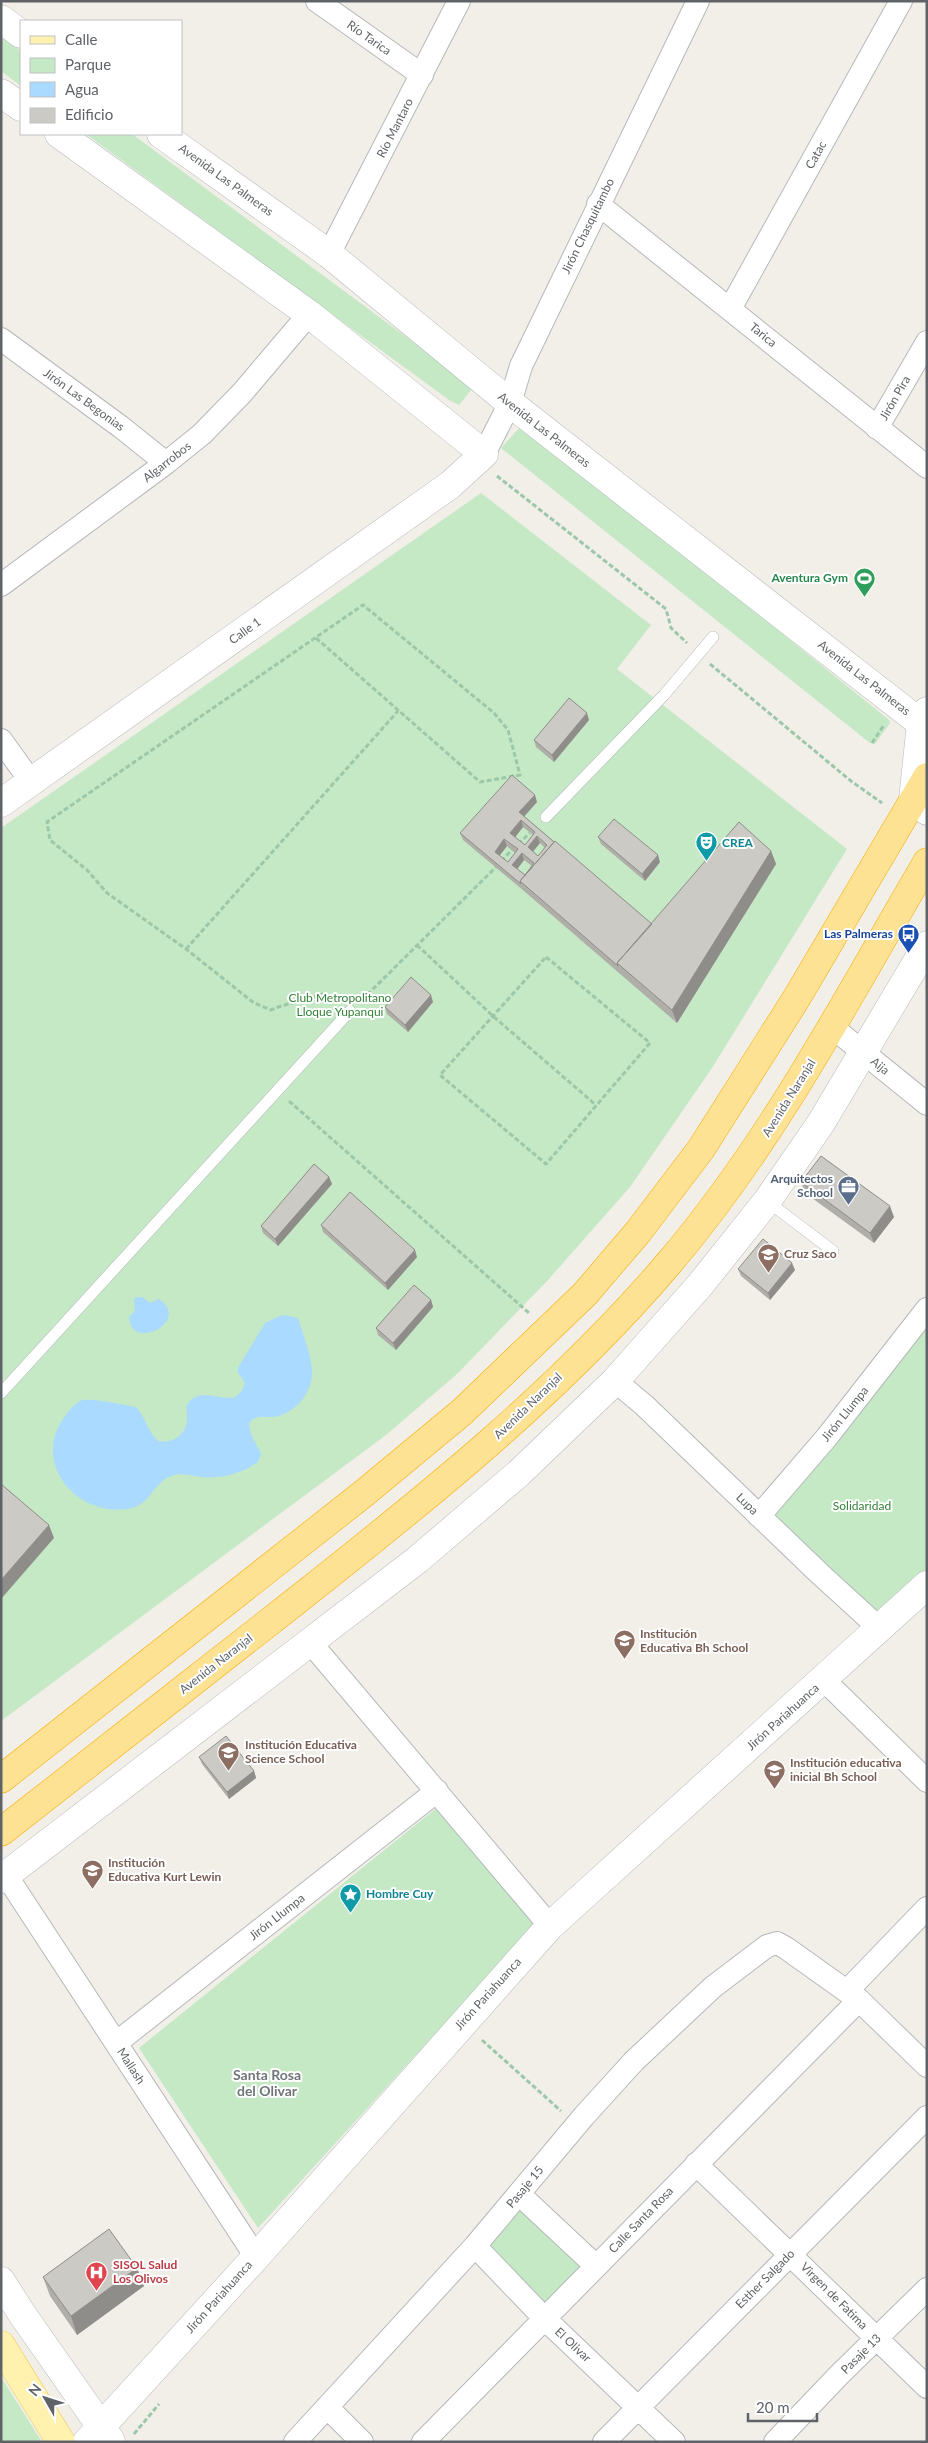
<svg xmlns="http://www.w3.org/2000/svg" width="928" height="2443" viewBox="0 0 928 2443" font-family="Lato,sans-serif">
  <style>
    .green { fill: #c5e8c5 }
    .water { fill: #aadaff }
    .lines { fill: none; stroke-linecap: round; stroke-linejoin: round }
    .lane-casing { stroke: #b5b8bc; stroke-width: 12 }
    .street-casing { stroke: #b5b8bc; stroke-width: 24 }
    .secondary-casing { stroke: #b6babf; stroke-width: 29 }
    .primary-casing { stroke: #f2c960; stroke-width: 29 }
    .highway-casing { stroke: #f9ab00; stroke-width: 29 }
    .path { stroke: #9cc7a9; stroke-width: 3; stroke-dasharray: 5 2.5; stroke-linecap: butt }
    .lane { stroke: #fff; stroke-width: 11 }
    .street { stroke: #fff; stroke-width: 22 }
    .secondary { stroke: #fff; stroke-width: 28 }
    .primary { stroke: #fff2af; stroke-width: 28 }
    .highway { stroke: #fde293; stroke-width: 28 }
    .wall { fill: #afaea9; fill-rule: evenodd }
    .shaded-wall { fill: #8f8d8a }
    .building { fill: #cccac5; stroke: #8f8d8a; fill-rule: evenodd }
    .labels { text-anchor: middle; stroke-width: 4; stroke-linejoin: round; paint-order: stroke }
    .street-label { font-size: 12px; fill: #5f6368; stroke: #fff }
    .leisure-label { font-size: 12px; font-weight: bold; fill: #27864d; stroke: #fff; text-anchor: end }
    .culture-label { font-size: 12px; font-weight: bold; fill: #0d838f; stroke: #fff; text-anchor: start }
    .transit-label { font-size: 12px; font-weight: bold; fill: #164399; stroke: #fff; text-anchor: end }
    .park-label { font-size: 12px; fill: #348238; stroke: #fff }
    .service-label { font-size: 12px; font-weight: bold; fill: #4e5e75; stroke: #fff; text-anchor: end }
    .education-label { font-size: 12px; font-weight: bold; fill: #785e54; stroke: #fff; text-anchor: start }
    .health-label { font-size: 12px; font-weight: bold; fill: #be3a42; stroke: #fff; text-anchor: start }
    .neighbourhood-label { font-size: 14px; font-weight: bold; fill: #70757a; stroke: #fff }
  </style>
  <rect width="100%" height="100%" fill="#f1efe8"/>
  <path class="green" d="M1 36 21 51V86L1 71Z
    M86 134H132L467 382 471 390 459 405 449 400Z
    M523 424 889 720 890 723 875 744 870 743 501 448Z
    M481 493 651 625 617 669 847 849 712 1068 630 1187 548 1280 457 1374 386 1435 1 1721V828Z
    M927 1319V1570L878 1613 772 1513Z
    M439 1806 536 1923 258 2228 139 2048Z
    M526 2192 597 2254 547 2305 481 2245Z
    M1 2377 42 2442H1Z"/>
  <path class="water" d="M136 1297H142L150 1303 159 1299C192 1321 131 1353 129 1317L135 1311 134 1300Z
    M282 1315 298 1318 300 1324C304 1338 312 1357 312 1372 312 1394 294 1415 272 1417 265 1417 255 1415 250 1422 246 1428 258 1447 261 1454L258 1462C241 1474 222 1479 201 1477 192 1476 183 1472 174 1475 152 1481 153 1505 127 1509 74 1516 30 1460 66 1415 71 1409 75 1402 83 1400 95 1398 123 1405 136 1407 146 1418 147 1431 158 1441 172 1444 187 1435 187 1419 188 1412 184 1407 190 1401 209 1383 235 1415 245 1383L237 1371 239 1366 265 1323Z"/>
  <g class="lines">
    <defs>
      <path id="lane" d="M546 817 664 695 713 637
        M767 1201 833 1251
        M1 1393 350 1011"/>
      <path id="street" d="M317 1 422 75
        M598 204 927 467
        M329 254 459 1
        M730 309 901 1
        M1 339 121 427 166 463
        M877 428 927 342
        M484 454 510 403 521 366 698 1
        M1 585 166 463 202 434 242 393 309 314
        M1 740 32 783
        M832 1027 927 1104
        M615 1381 644 1405 820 1574 878 1627
        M759 1516 827 1437 927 1309
        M310 1642 550 1926
        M824 1680 927 1781
        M6 1875 256 2257
        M847 1991 927 1908
        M116 2043 437 1791
        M696 2164 927 2387
        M519 2194 596 2266
        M475 2246 545 2319 674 2442
        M327 2407 362 2442
        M295 2442 475 2246 584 2116 634 2061 713 1987 767 1946 777 1943 786 1948 859 2000 927 2066
        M423 2442 859 2000
        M604 2442 927 2117
        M775 2442 840 2374 927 2289"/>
      <path id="secondary" d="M1 19 21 34
        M1 93 21 107
        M161 134 329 254 510 403 927 728
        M927 711 921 723 913 800 927 811
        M1 803 450 485 484 454 309 314 59 134
        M1 1879 417 1560 519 1473 615 1381 700 1285 767 1201 821 1123 927 945
        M1 2281 22 2314 111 2441
        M87 2442 256 2257 550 1926 927 1585"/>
      <path id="primary" d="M1 2345 61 2442"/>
      <path id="highway" d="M1 1779 363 1494 462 1412 585 1294 638 1232 701 1149 796 999 927 777
        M1 1832C99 1755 198 1678 296 1601 428 1497 560 1391 669 1263 773 1141 846 1000 927 862"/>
    </defs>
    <use href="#lane" class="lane-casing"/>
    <use href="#street" class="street-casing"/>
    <use href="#secondary" class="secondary-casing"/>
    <use href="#primary" class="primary-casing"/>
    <use href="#highway" class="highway-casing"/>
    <path class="path" d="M497 476 666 609 671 628 687 643
      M316 638 480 782 520 775 508 730 494 713 363 605 47 822 50 840 87 870 107 893 186 949 254 1003 271 1010C288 1002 305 1002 322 994L337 1000
      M710 664 851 781 882 803
      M872 743 884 725
      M518 844 530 833
      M501 861 512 850
      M417 945 494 1017 596 1105
      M186 949 398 711
      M546 957 650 1043 546 1164 440 1075Z
      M362 1000 496 867
      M289 1101 529 1313
      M482 2040 561 2111
      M134 2434 159 2404"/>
    <use href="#lane" class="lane"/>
    <use href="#street" class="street"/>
    <use href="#secondary" class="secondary"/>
    <use href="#primary" class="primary"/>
    <use href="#highway" class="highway"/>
  </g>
  <path class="wall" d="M589 720 554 762 536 747 534 740Z
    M537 802 524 816 652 924 771 851 776 864 677 1023 524 891 463 840 460 833ZM523 827 533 835 525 845 515 837ZM540 843 545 848 538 856 533 851ZM507 846 515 853 508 862 499 856ZM524 860 532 866 525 875 517 869Z
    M598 837 660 862 645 881 601 844Z
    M433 1002 408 1032 387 1014 385 1007Z
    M329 1177 332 1184 278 1246 263 1233 261 1226Z
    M801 1182 894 1217 874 1243 805 1193Z
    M321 1225 417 1257 388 1290 323 1232Z
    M738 1269 795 1270 770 1300 741 1276Z
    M431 1300 433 1307 396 1350 378 1335 376 1328Z
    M199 1757 254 1771 256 1778 229 1799 202 1764Z
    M137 2268 144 2286 77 2335 50 2296 43 2277Z"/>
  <path class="shaded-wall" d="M587 713 589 720 554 762 552 755Z
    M535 795 537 802 522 819 519 812Z
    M521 820 523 827 513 840 510 833Z
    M537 836 540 843 531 854 528 847Z
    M504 839 507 846 497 859 495 852Z
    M771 851 776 864 677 1023 672 1010Z
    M522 853 524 860 515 872 512 865Z
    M658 855 660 862 645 881 642 874Z
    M431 995 433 1002 408 1032 405 1025Z
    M329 1177 332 1184 278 1246 275 1239Z
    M890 1206 894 1217 874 1243 870 1233Z
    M415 1250 417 1257 388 1290 385 1283Z
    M792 1263 795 1270 770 1300 768 1293Z
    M431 1300 433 1307 396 1350 393 1343Z
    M49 1525 54 1538 1 1599V1580Z
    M254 1771 256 1778 229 1799 227 1792Z
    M137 2268 144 2286 77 2335 71 2316Z"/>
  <path class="building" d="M569 698 587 713 552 755 534 740Z
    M512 775 535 795 519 812 554 842 520 881 521 884 460 833ZM521 820 535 832 525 845 510 833ZM537 836 547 845 538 856 528 847ZM504 839 518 849 508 862 495 852ZM522 853 534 863 525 875 512 865Z
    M614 819 658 855 642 874 598 837Z
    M739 822 771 851 672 1010 617 963Z
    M555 841 652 924 617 963 618 966 520 881Z
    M411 977 431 995 405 1025 385 1007Z
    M821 1156 890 1206 870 1233 801 1182Z
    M314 1164 329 1177 275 1239 261 1226Z
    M350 1192 415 1250 385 1283 321 1225Z
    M763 1239 792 1263 768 1293 738 1269Z
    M414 1285 431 1300 393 1343 376 1328Z
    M1 1484 49 1525 1 1580Z
    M226 1736 254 1771 227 1792 199 1757Z
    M109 2229 137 2268 71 2316 43 2277Z"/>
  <defs>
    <symbol id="stadium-pin" viewBox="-11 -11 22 30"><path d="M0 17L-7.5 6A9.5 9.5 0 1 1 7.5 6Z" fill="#2e9e5b" stroke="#fff"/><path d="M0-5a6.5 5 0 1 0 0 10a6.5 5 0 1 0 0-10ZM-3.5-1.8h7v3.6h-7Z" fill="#fff"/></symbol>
    <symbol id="theatre-pin" viewBox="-11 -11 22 30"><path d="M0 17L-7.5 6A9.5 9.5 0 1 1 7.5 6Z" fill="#0f9aa8" stroke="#fff"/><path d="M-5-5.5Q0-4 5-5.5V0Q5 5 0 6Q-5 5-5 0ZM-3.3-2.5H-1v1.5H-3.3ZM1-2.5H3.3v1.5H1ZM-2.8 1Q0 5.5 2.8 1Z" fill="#fff"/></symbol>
    <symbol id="bus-pin" viewBox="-11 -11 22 30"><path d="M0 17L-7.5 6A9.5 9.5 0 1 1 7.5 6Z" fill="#1a4fb4" stroke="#fff"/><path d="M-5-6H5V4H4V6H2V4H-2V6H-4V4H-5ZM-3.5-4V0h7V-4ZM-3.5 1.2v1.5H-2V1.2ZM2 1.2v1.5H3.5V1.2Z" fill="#fff"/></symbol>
    <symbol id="office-pin" viewBox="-11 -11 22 30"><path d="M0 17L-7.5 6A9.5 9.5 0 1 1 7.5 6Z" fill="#5c6f8a" stroke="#fff"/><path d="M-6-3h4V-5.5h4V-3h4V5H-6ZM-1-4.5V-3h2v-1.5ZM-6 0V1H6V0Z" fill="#fff"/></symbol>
    <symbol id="school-pin" viewBox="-11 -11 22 30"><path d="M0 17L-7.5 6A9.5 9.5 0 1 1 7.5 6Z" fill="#8d6e63" stroke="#fff"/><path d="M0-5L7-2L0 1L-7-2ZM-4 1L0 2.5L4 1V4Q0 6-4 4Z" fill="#fff"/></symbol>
    <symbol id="sight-pin" viewBox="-11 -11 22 30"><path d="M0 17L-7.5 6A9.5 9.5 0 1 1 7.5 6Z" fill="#0f9aa8" stroke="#fff"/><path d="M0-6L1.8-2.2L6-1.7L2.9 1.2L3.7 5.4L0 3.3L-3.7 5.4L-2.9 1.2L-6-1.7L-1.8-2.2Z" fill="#fff"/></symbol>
    <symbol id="hospital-pin" viewBox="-11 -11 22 30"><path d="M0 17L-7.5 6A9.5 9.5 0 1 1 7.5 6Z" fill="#e0444e" stroke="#fff"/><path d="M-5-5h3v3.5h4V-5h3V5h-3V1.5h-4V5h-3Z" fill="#fff"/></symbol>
  </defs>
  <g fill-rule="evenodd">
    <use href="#stadium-pin" x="852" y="566" width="25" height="34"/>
    <use href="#theatre-pin" x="694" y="830" width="25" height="34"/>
    <use href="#bus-pin" x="896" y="922" width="25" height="34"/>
    <use href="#office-pin" x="836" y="1174" width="25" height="34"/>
    <use href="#school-pin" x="756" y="1242" width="25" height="34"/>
    <use href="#school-pin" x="612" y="1628" width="25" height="34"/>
    <use href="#school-pin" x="216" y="1740" width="25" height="34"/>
    <use href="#school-pin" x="762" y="1758" width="25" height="34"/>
    <use href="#school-pin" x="80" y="1858" width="25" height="34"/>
    <use href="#sight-pin" x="338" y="1882" width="25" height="34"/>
    <use href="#hospital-pin" x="84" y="2260" width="25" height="34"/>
  </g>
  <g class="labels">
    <g class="street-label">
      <text transform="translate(369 38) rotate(35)" y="4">Río Tarica</text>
      <text transform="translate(395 128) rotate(-63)" y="4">Río Mantaro</text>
      <text transform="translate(816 155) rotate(-61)" y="4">Catac</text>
      <text transform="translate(226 180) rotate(36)" y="4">Avenida Las Palmeras</text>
      <text transform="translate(588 226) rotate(-64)" y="4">Jirón Chasquitambo</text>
      <text transform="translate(763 335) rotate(39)" y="4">Tarica</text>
      <text transform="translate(895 398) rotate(-60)" y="4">Jirón Pira</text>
      <text transform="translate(84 400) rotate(36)" y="4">Jirón Las Begonias</text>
      <text transform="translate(544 430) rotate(38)" y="4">Avenida Las Palmeras</text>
      <text transform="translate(167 462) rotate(-38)" y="4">Algarrobos</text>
      <text transform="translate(245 631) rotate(-36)" y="4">Calle 1</text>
      <text transform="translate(864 678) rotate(38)" y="4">Avenida Las Palmeras</text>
      <text transform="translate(880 1066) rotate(40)" y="4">Aija</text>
      <text transform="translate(789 1098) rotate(-58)" y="4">Avenida Naranjal</text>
      <text transform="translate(528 1406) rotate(-44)" y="4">Avenida Naranjal</text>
      <text transform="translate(845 1414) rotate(-51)" y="4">Jirón Llumpa</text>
      <text transform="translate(747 1504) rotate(44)" y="4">Lupa</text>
      <text transform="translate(216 1664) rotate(-38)" y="4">Avenida Naranjal</text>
      <text transform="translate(783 1717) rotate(-42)" y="4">Jirón Pariahuanca</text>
      <text transform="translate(277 1917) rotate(-38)" y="4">Jirón Llumpa</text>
      <text transform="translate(488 1994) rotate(-48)" y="4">Jirón Pariahuanca</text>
      <text transform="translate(131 2066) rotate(57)" y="4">Mallash</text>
      <text transform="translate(525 2187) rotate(-50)" y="4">Pasaje 15</text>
      <text transform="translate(641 2220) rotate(-46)" y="4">Calle Santa Rosa</text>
      <text transform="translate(765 2279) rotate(-45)" y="4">Esther Salgado</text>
      <text transform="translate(834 2296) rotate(45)" y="4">Virgen de Fatima</text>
      <text transform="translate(219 2297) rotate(-48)" y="4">Jirón Pariahuanca</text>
      <text transform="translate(573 2345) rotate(43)" y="4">El Olivar</text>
      <text transform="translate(861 2354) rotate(-45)" y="4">Pasaje 13</text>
    </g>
    <g class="leisure-label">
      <text x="848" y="582">Aventura Gym</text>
    </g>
    <g class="culture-label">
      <text x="722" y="847">CREA</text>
      <text x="366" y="1898">Hombre Cuy</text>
    </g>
    <g class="transit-label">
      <text x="893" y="938">Las Palmeras</text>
    </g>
    <g class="park-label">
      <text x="340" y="1002">Club Metropolitano<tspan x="340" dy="14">Lloque Yupanqui</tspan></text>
      <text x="862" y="1510">Solidaridad</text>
    </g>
    <g class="service-label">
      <text x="833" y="1183">Arquitectos<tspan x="833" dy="14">School</tspan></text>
    </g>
    <g class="education-label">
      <text x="784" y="1258">Cruz Saco</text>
      <text x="640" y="1638">Institución<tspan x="640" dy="14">Educativa Bh School</tspan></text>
      <text x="245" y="1749">Institución Educativa<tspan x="245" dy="14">Science School</tspan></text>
      <text x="790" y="1767">Institución educativa<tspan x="790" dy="14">inicial Bh School</tspan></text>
      <text x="108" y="1867">Institución<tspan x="108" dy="14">Educativa Kurt Lewin</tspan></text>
    </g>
    <g class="health-label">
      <text x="113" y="2269">SISOL Salud<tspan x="113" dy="14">Los Olivos</tspan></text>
    </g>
    <g class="neighbourhood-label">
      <text x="267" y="2080">Santa Rosa<tspan x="267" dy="16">del Olivar</tspan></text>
    </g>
  </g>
  <rect width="928" height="2443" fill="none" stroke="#5f6368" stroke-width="5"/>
  <rect x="20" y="20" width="162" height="115" fill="#ffffff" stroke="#bfc1c3"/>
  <rect x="30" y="36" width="25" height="8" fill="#fff2af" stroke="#bfc1c3"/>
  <text x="65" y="45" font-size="15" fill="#5f6368">Calle</text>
  <rect x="30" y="58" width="25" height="15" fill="#c5e8c5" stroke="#bfc1c3"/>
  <text x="65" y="70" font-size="15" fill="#5f6368">Parque</text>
  <rect x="30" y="82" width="25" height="15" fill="#aadaff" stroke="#bfc1c3"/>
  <text x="65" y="95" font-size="15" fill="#5f6368">Agua</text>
  <rect x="30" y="108" width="25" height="15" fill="#cccac5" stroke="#bfc1c3"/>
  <text x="65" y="120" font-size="15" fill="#5f6368">Edificio</text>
  <g transform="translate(45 2398) rotate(309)" stroke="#ffffff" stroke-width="4" paint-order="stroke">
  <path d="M0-4L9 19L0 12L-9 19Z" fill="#5f6368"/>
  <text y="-8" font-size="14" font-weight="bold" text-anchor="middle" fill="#5f6368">N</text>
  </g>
  <path d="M748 2413v8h69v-8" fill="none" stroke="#5f6368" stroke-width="2.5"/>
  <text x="756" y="2413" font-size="15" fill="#5f6368" stroke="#ffffff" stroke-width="4" paint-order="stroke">20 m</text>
</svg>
